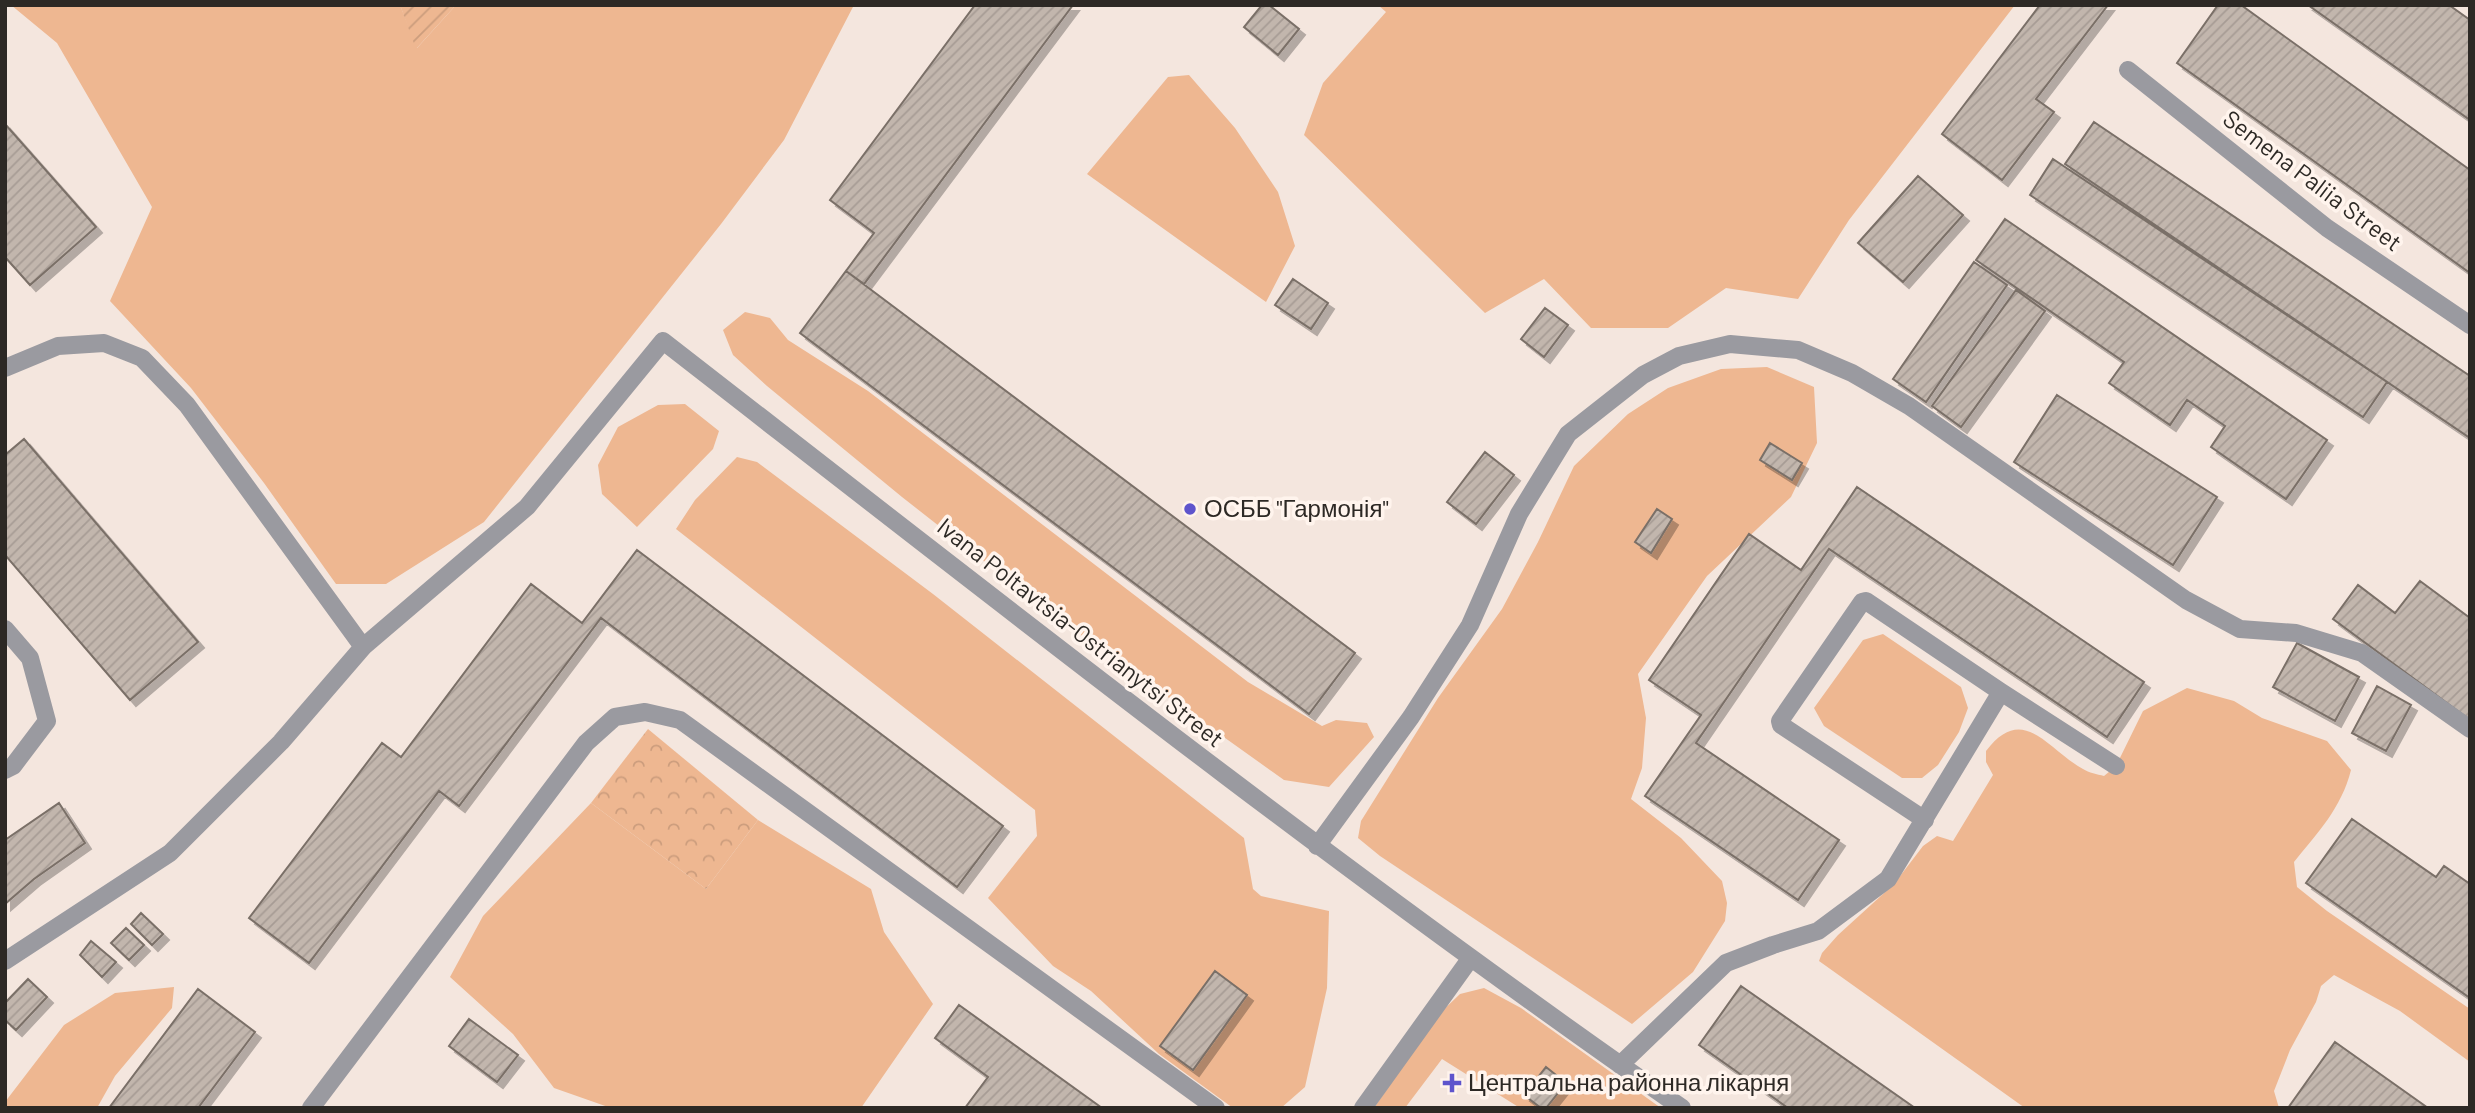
<svg xmlns="http://www.w3.org/2000/svg" width="2475" height="1113" viewBox="0 0 2475 1113" font-family="Barlow,sans-serif">
  <style>
    .grass { fill: #eeb791 }
    .forest { fill: url(#forest-crowns) }
    .garden { fill: url(#garden-furrows) }
    .building { fill: url(#building-hatch); stroke: #7a6f67; stroke-width: 2; filter: url(#shadow) }
    .lines { fill: none; stroke-linecap: round; stroke-linejoin: round }
    .minor { stroke: #9a9aa0; stroke-width: 18 }
    .poi-dot { fill: #5e54cc; stroke: #fff4ed; stroke-width: 2.5 }
    .labels { text-anchor: middle; stroke-width: 7; stroke-linejoin: round; paint-order: stroke }
    .street-label { font-size: 24px; fill: #2d2925; stroke: #fff4ed }
    .poi-label { font-size: 24px; fill: #2d2925; stroke: #fff4ed; text-anchor: start }
  </style>
  <defs>
    <pattern id="forest-crowns" width="20" height="18" patternUnits="userSpaceOnUse" patternTransform="scale(1.75)"><rect width="20" height="18" fill="#eeb791"/><path d="M2 6a3 3 0 1 1 6 0M12 15a3 3 0 1 1 6 0" fill="none" stroke="#cc9d7d"/></pattern>
    <pattern id="garden-furrows" width="10" height="10" patternUnits="userSpaceOnUse" patternTransform="scale(1.75)"><rect width="10" height="10" fill="#eeb791"/><path d="M-1 1l2-2M0 10L10 0M9 11l2-2" fill="none" stroke="#cc9d7d"/></pattern>
    <pattern id="building-hatch" width="6" height="6" patternUnits="userSpaceOnUse" patternTransform="scale(1.75)"><rect width="6" height="6" fill="#c2b6ad"/><path d="M-1 1l2-2M0 6l6-6M5 7l2-2" fill="none" stroke="#a79c95"/></pattern>
    <filter id="shadow"><feDropShadow dx="6" dy="6" stdDeviation="0" flood-color="#0004"/></filter>
  </defs>
  <rect width="100%" height="100%" fill="#f4e6de"/>
  <path class="grass" d="M11 5H400L417 48 456 5H854L784 140 721 224 484 522 386 584H336L264 483 191 388 110 301 152 207 57 43Z
    M1378 5H2015L1849 220 1798 299 1726 288 1668 328H1591L1544 279 1485 313 1304 135 1323 83 1386 12Z
    M1189 75 1235 128 1278 192 1295 246 1266 302 1087 174 1168 77Z
    M745 312 770 318 788 340 868 391 1248 682 1322 726 1336 720 1367 723 1374 737 1329 787 1284 780 1050 613 902 497 767 386 733 355 723 330Z
    M1767 367 1814 387 1817 443 1791 497 1707 576 1638 674 1646 718 1642 768 1631 799 1681 838 1722 881 1727 903 1725 921 1693 972 1632 1024 1380 856 1358 838 1361 821 1438 698 1502 609 1538 542 1574 466 1628 414 1668 388 1721 369Z
    M685 404 719 431 713 449 637 527 602 494 598 465 618 427 658 405Z
    M737 457 757 462 933 594 1244 838 1253 889 1261 896 1329 911 1327 988 1305 1087 1281 1108H1233L1159 1054 1091 991 1053 966 988 898 1037 836 1035 810 676 529 695 500Z
    M1883 634 1961 687 1968 708 1959 732 1938 765 1922 778H1902L1824 726 1814 708 1863 640Z
    M2187 688 2234 701 2262 718 2327 741 2351 770C2341 809 2318 832 2294 862L2297 887 2327 911 2470 1009V1062L2400 1011 2334 975 2321 986 2316 1002 2290 1050 2274 1091 2279 1108H2025L1819 961 1822 953 1838 935 1894 884 1923 846 1937 836 1953 841 1993 775 1986 762V751C2023 702 2047 749 2083 769 2089 773 2097 774 2104 776L2116 766 2143 711Z
    M591 803 706 889 758 820 871 889 884 932 933 1004 861 1108H611L554 1088 513 1034 450 977 483 916Z
    M174 987 172 1008 115 1076 97 1108H5V1102L64 1025 115 993Z
    M1484 988 1521 1008 1661 1108H1520L1442 1059 1405 1108H1374L1437 1016 1460 994Z"/>
  <path class="forest" d="M648 729 758 820 706 889 591 803Z"/>
  <path class="garden" d="M400 5H456L416 49Z"/>
  <path class="building" d="M975 5H1073L864 284 846 271 874 233 830 200Z
    M1262 5H1269L1299 29 1278 55 1244 27Z
    M2040 5H2108L2036 99 2054 112 2002 180 1942 134Z
    M2218 5H2241L2470 170V273L2177 63Z
    M2308 5H2449L2470 20V120Z
    M2094 122 2470 376V438L2065 164Z
    M5 124 96 227 30 285 5 257Z
    M2053 159 2387 382 2363 417 2030 195Z
    M1918 176 1963 215 1903 282 1858 243Z
    M2005 219 2327 440 2286 499 2211 447 2225 426 2187 400 2170 425 2109 383 2124 362 1976 260Z
    M1974 262 2007 285 1926 402 1893 379Z
    M846 271 1355 653 1309 714 800 333Z
    M1293 279 1328 303 1311 329 1275 305Z
    M2016 290 2045 311 1961 427 1932 406Z
    M1545 308 1568 325 1544 357 1521 339Z
    M2057 395 2217 497 2173 565 2014 462Z
    M24 439 198 642 130 700 5 555V455Z
    M1770 443 1802 463 1792 480 1760 460Z
    M1485 452 1514 475 1476 524 1447 502Z
    M1857 487 2144 682 2107 737 1829 549 1696 743 1839 840 1798 900 1645 796 1701 715 1649 680 1749 534 1801 570Z
    M1657 509 1672 519 1651 553 1635 542Z
    M637 550 1003 826 957 887 601 618 459 806 439 791 309 963 249 918 382 743 401 757 531 584 582 623Z
    M2420 581 2470 618V720L2333 619 2358 585 2395 613Z
    M2297 643 2359 677 2335 721 2273 687Z
    M2377 686 2411 705 2386 751 2352 733Z
    M59 803 85 843 34 879 5 904V840Z
    M2352 819 2436 877 2444 866 2470 884V998L2306 883Z
    M141 913 163 934 152 945 131 924Z
    M126 928 144 945 129 960 111 943Z
    M91 941 116 962 102 977 80 955Z
    M1215 971 1247 995 1193 1070 1160 1046Z
    M28 979 47 997 16 1030 5 1020V1003Z
    M1741 986 1915 1108H1788L1699 1045Z
    M198 989 255 1032 198 1108H109Z
    M959 1005 1102 1108H965L988 1077 935 1038Z
    M469 1019 518 1055 497 1082 449 1046Z
    M2335 1042 2428 1108H2288Z
    M1546 1067 1566 1083 1546 1108H1541L1524 1095Z"/>
  <g class="lines">
    <path class="minor" d="M2128 70 2327 228 2470 325
      M5 368 58 346 104 343 142 358 187 405 363 647
      M5 629 30 658 47 721 13 766 5 770
      M1925 820 1781 725 1780 721 1862 602 1866 601 2001 692 2116 766
      M1317 846 1411 717 1470 625 1519 514 1568 434 1643 375 1679 356 1730 344 1798 350 1852 373 1909 406 2186 600 2240 629 2296 633 2362 653 2470 729
      M5 961 170 853 281 742 363 647 527 507 663 341C999 602 1332 865 1682 1108
      M1620 1065 1726 963 1773 945 1818 931 1888 879 2001 692
      M311 1108 586 743 615 717 645 712 680 720 1216 1108
      M1363 1108 1470 959"/>
  </g>
  <g class="poi-dot">
    <circle cx="1190" cy="509" r="7"/>
    <path d="M1448.5 1072.5h7v7h7v7h-7v7h-7v-7h-7v-7h7z"/>
  </g>
  <g class="labels">
    <g class="street-label">
      <text transform="translate(2312 181) rotate(37)" y="8">Semena Paliia Street</text>
      <text transform="translate(1080 633) rotate(38)" y="8">Ivana Poltavtsia-Ostrianytsi Street</text>
    </g>
    <g class="poi-label">
      <text x="1204" y="517">ОСББ "Гармонія"</text>
      <text x="1468" y="1091">Центральна районна лікарня</text>
    </g>
  </g>
  <rect width="2475" height="1113" fill="none" stroke="#2d2925" stroke-width="14"/>
</svg>
